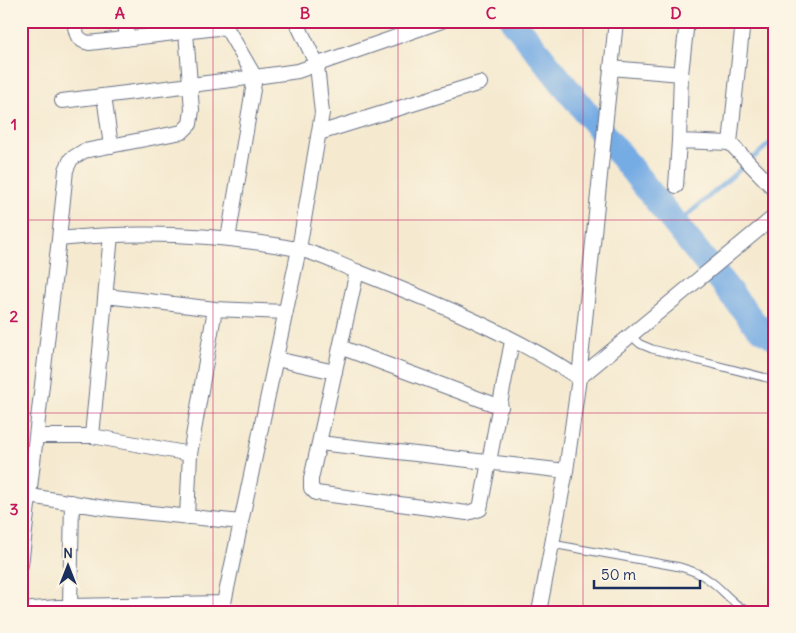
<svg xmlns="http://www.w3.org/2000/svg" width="796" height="633" viewBox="0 0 796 633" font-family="Delius,sans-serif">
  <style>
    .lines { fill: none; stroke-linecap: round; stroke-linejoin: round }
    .stream { stroke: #76ace4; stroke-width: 4.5 }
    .river { stroke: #76ace4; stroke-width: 26 }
    .lane-casing { stroke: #677086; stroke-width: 9 }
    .street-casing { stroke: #677086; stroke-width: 16 }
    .lane { stroke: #fff; stroke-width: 7 }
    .street { stroke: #fff; stroke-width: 14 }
    .grid { fill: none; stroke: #c2185b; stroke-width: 1; stroke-opacity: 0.55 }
    .neatline { fill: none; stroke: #c2185b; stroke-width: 2 }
    .grid-label { font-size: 16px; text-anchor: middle; font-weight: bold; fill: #c2185b }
  </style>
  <rect width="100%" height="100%" fill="#fcf5e5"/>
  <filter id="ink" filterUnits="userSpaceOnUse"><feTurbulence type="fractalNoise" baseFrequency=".02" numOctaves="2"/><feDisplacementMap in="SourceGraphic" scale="10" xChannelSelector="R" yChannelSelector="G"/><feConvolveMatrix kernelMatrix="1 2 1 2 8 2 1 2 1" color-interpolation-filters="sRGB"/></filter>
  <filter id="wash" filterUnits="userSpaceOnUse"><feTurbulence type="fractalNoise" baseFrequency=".0096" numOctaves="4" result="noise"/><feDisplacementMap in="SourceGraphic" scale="20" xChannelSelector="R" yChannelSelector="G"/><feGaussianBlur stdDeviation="1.12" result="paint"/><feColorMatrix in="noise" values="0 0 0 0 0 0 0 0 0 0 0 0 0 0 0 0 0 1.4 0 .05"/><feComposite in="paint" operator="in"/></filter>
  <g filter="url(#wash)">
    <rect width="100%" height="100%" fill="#f5ead0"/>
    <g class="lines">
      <path class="stream" d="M676 225 775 139"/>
      <path class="river" d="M513 21 756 325 775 337"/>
    </g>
  </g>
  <g filter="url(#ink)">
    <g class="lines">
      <defs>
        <path id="lane" d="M631 336 640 344 652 349 775 380
          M552 544 680 567C690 570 700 573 709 580 724 590 732 605 750 612"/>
        <path id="street" d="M74 21C76 33 76 40 89 43L226 27 255 77 298 71 442 21
          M125 21 127 39
          M687 21 681 74 679 141 730 143 743 21
          M186 32 192 110 190 124 182 132 84 151 71 159 66 170 59 239C138 231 219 234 297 249 318 253 340 265 361 273 435 302 512 334 579 378L775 216
          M611 68 681 74
          M104 96 111 146
          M62 101 255 77 228 239
          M319 133 480 83
          M730 143 775 190
          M676 186 679 141
          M357 271 311 479V488L316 493 467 513 480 509 512 341
          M106 296 215 309 190 454 187 517
          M215 309 286 312
          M340 347 501 407
          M276 359 335 372
          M36 436H92L190 454
          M92 436 111 235
          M319 443 566 471
          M30 496 111 509 241 522
          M21 565 59 239
          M70 606 72 502
          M21 610 70 606 223 603
          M222 612 299 249 322 113 317 65 296 21
          M539 612 566 471 579 378 616 21"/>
      </defs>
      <use href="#lane" class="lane-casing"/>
      <use href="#street" class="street-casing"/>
      <use href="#lane" class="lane"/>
      <use href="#street" class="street"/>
    </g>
  </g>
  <path class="grid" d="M213 21V612M398 21V612M583 21V612M21 220H775M21 413H775"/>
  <rect width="796" height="633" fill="none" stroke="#fcf5e5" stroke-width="55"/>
  <g transform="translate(68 566)" stroke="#fcf5e5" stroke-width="4" paint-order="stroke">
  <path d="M0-4L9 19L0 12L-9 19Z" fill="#1b2f5e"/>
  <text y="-8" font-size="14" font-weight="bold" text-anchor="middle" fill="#1b2f5e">N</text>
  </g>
  <path d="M594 580v8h106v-8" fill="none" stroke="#1b2f5e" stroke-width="2.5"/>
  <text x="601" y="580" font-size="15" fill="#1b2f5e" stroke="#fcf5e5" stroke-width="4" paint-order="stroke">50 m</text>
  <rect x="28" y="28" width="740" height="578" class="neatline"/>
  <g class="grid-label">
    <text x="120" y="19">A</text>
    <text x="305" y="19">B</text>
    <text x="491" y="19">C</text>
    <text x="676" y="19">D</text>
    <text x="14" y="130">1</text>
    <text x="14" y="322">2</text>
    <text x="14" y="515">3</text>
  </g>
</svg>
